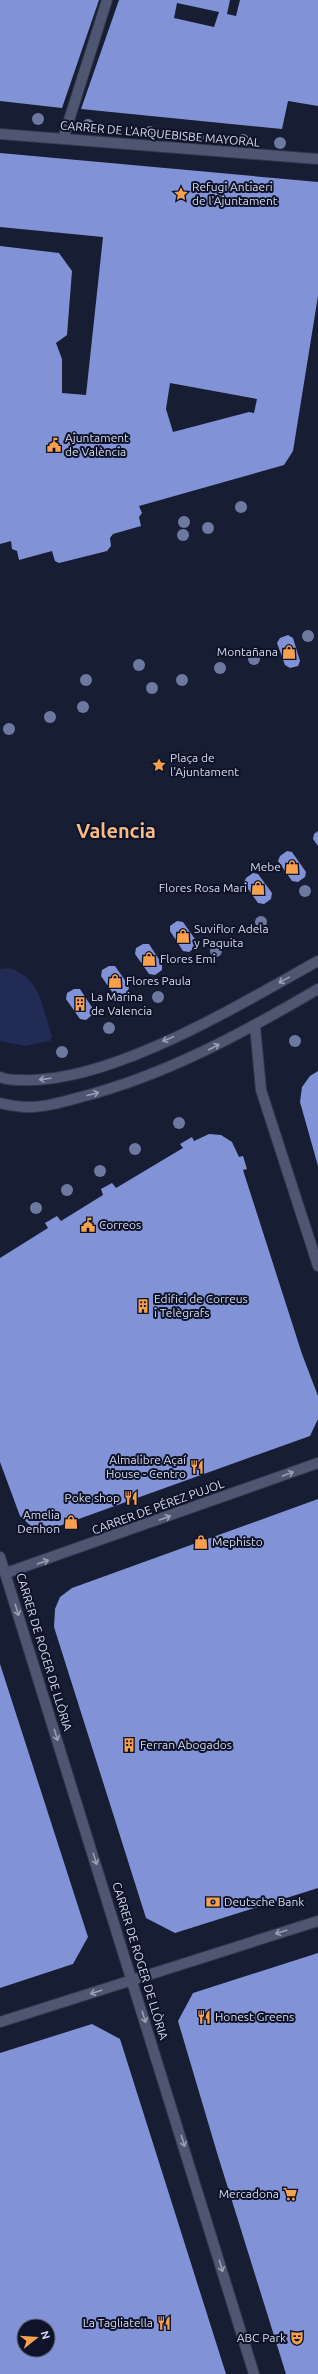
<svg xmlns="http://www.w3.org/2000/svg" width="318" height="2374" viewBox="0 0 318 2374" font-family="Ubuntu,sans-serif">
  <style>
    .green { fill: #222b53 }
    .building { fill: #8193d6; fill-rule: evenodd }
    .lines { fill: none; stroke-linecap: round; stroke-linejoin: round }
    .pedestrian-casing { stroke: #32384d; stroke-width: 12 }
    .minor-casing { stroke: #32384d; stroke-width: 12 }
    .pedestrian { stroke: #4e5671; stroke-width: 10 }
    .minor { stroke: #4e5671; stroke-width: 10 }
    .tree { fill: #6e79a2 }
    .oneway { stroke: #999fb4 }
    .labels { text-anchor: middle; stroke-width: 4; stroke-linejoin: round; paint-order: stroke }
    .street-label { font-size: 12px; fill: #d6dbeb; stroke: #0e1329 }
    .poi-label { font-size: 12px; fill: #d6dbeb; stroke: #0e1329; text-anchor: start }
    .town-label { font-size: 20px; font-weight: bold; fill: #f8bb85; stroke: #0e1329 }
  </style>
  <rect width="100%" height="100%" fill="#171d33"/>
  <path class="green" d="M9 968C41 978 42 1007 52 1036L50 1041 25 1046 0 1041V969Z"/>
  <path class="building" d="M0 0H99L62 108 0 101Z
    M119 0H230L227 14 236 16 240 0H318V106L288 101 282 129 81 109ZM177 3 219 12 214 27 174 18Z
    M0 153 318 182V296L293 451 284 465 139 506 142 513 139 517 141 526 113 534 110 538 111 546 107 551 59 563 55 561 52 551 19 560 17 551 12 549 11 541 0 544V246L59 253 72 271 67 335 56 343 62 359V393L86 395 103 237 0 227ZM170 383 257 399 254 413 249 412 173 432 166 409Z
    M288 635 293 638 300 661 298 666 290 668 285 665 277 643 280 638Z
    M318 831V846L313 839 314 834Z
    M287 851 292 852 306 872 305 877 298 882 292 881 278 861 280 856Z
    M253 873 258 874 272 893 271 899 264 904 258 903 244 883 246 878Z
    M177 921 183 922 197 942 196 947 189 952 183 951 170 931V926Z
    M143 944H149L162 964V970L155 975 149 974 135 954 136 948Z
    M109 966H115L129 986 128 992 121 997 115 996 101 976 102 970Z
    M74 989H80L93 1009 92 1015 86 1020 80 1019 66 999 67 993Z
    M318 1071V1166L300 1102 302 1087 310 1076Z
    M209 1134 221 1135 232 1142 239 1157 243 1156 247 1169 243 1170 302 1354 318 1396V1419L310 1436 48 1530 33 1528 20 1516 0 1462V1258L48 1228 45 1223 57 1216 61 1221 103 1195 101 1189 112 1183 116 1188 183 1148 180 1144 192 1137 194 1141Z
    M318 1499V1888L175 1933 146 1918 54 1627 55 1609 60 1597 72 1588Z
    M0 1664 88 1937 73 1964 0 1988Z
    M318 1953V2374H286L218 2156 178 2021 193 1993Z
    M92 2024 120 2039 226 2374H0V2053ZM24 2326H48V2350H24Z"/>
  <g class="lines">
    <defs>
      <path id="pedestrian" d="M0 134 318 159
        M63 139 107 0
        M255 1026 261 1090 318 1266"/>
      <path id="minor" d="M0 1077C7 1080 14 1080 21 1080 111 1084 240 1004 318 961
        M0 1103C8 1105 16 1106 24 1107 42 1108 63 1102 81 1097 166 1075 243 1033 318 989
        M0 1557 254 2374
        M6 1573 318 1463
        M0 2022 318 1921"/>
    </defs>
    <use href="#pedestrian" class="pedestrian-casing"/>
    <use href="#minor" class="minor-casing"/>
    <use href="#pedestrian" class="pedestrian"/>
    <use href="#minor" class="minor"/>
  </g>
  <g class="tree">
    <circle cx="38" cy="119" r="6"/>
    <circle cx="88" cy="125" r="6"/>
    <circle cx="150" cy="132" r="6"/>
    <circle cx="198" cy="137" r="6"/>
    <circle cx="243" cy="140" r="6"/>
    <circle cx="280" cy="143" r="6"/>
    <circle cx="241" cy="507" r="6"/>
    <circle cx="184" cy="522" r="6"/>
    <circle cx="208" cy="528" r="6"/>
    <circle cx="183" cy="535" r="6"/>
    <circle cx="308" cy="636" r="6"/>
    <circle cx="254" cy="659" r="6"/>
    <circle cx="139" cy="665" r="6"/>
    <circle cx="220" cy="668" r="6"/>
    <circle cx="86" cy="680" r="6"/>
    <circle cx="182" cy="680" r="6"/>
    <circle cx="152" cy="688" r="6"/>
    <circle cx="83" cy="707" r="6"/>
    <circle cx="50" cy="717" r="6"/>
    <circle cx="9" cy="729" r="6"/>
    <circle cx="305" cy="891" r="6"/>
    <circle cx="261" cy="922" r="6"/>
    <circle cx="216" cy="951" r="6"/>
    <circle cx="158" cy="997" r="6"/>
    <circle cx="109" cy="1028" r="6"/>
    <circle cx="295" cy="1041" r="6"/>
    <circle cx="62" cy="1052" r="6"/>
    <circle cx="179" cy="1123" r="6"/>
    <circle cx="135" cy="1149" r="6"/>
    <circle cx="100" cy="1171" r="6"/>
    <circle cx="67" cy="1190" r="6"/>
    <circle cx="36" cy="1208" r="6"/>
  </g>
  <defs><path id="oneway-shaft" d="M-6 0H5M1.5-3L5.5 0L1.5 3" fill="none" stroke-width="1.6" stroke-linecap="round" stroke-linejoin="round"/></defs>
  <g class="oneway">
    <use href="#oneway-shaft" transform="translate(284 980) rotate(151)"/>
    <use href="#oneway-shaft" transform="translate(168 1039) rotate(157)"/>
    <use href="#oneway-shaft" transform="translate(214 1047) rotate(-27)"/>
    <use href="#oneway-shaft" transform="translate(45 1079) rotate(173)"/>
    <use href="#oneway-shaft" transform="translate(93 1094) rotate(-15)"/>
    <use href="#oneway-shaft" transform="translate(288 1474) rotate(-20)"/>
    <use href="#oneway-shaft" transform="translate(165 1518) rotate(-20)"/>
    <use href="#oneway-shaft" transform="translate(43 1562) rotate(-19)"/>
    <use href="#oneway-shaft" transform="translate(17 1610) rotate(73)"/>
    <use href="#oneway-shaft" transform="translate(56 1735) rotate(73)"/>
    <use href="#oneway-shaft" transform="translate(95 1859) rotate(73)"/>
    <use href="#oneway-shaft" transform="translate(281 1932) rotate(162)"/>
    <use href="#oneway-shaft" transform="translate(96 1992) rotate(162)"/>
    <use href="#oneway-shaft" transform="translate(144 2017) rotate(73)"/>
    <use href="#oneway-shaft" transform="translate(183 2141) rotate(73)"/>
    <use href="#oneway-shaft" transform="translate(221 2266) rotate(73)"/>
  </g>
  <defs>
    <symbol id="sight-bare" viewBox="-9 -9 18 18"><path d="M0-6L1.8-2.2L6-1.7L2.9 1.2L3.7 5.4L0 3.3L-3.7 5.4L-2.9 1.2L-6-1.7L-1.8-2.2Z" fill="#f8a04b" stroke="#0e1329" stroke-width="2.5" paint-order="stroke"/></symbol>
    <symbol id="civic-bare" viewBox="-9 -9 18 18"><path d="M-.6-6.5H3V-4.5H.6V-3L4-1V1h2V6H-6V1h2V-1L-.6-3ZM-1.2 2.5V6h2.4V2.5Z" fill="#f8a04b" stroke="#0e1329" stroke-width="2.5" paint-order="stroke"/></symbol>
    <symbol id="shop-bare" viewBox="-9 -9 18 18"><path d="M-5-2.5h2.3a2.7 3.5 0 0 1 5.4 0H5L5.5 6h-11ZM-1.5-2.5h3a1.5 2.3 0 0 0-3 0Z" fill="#f8a04b" stroke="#0e1329" stroke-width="2.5" paint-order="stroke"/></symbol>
    <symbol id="building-bare" viewBox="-9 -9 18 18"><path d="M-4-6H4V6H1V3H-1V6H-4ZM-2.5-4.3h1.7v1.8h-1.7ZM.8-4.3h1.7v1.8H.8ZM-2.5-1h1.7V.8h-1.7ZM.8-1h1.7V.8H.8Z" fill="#f8a04b" stroke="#0e1329" stroke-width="2.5" paint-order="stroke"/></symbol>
    <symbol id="restaurant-bare" viewBox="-9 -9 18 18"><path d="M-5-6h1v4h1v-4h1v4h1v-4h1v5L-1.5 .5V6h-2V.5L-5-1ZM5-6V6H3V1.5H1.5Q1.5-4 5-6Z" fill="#f8a04b" stroke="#0e1329" stroke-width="2.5" paint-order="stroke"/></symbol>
    <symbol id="bank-bare" viewBox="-9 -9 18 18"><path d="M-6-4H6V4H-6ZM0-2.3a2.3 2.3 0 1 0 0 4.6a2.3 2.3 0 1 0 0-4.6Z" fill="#f8a04b" stroke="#0e1329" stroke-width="2.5" paint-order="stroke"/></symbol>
    <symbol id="supermarket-bare" viewBox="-9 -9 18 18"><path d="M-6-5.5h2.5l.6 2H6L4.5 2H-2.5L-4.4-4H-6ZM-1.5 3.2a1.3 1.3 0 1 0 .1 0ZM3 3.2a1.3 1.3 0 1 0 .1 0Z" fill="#f8a04b" stroke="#0e1329" stroke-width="2.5" paint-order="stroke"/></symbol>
    <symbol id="theatre-bare" viewBox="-9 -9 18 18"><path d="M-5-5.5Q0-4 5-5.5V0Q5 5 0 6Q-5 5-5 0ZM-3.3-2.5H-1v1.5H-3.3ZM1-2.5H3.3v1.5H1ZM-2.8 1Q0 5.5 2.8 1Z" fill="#f8a04b" stroke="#0e1329" stroke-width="2.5" paint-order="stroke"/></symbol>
  </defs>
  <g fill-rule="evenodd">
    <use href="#sight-bare" x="171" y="184" width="20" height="20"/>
    <use href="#civic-bare" x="44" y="435" width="20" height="20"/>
    <use href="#shop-bare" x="279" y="642" width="20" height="20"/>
    <use href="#sight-bare" x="149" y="755" width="20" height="20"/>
    <use href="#shop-bare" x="282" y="857" width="20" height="20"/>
    <use href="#shop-bare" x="248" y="878" width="20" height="20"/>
    <use href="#shop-bare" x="173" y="926" width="20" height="20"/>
    <use href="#shop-bare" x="139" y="949" width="20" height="20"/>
    <use href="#shop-bare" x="105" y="971" width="20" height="20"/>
    <use href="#building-bare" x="70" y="994" width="20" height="20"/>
    <use href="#civic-bare" x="78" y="1215" width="20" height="20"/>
    <use href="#building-bare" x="133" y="1296" width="20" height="20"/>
    <use href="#restaurant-bare" x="187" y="1457" width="20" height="20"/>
    <use href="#restaurant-bare" x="121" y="1488" width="20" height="20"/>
    <use href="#shop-bare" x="61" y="1512" width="20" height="20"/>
    <use href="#shop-bare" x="191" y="1532" width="20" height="20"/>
    <use href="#building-bare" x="119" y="1735" width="20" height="20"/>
    <use href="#bank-bare" x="203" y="1892" width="20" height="20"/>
    <use href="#restaurant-bare" x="194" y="2007" width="20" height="20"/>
    <use href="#supermarket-bare" x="280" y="2184" width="20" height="20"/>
    <use href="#restaurant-bare" x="154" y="2313" width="20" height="20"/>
    <use href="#theatre-bare" x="287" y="2328" width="20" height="20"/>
  </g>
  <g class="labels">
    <g class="street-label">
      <text transform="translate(160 134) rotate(5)" y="4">CARRER DE L'ARQUEBISBE MAYORAL</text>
      <text transform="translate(158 1507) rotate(-20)" y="4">CARRER DE PÉREZ PUJOL</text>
      <text transform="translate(44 1652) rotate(73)" y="4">CARRER DE ROGER DE LLÒRIA</text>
      <text transform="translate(140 1961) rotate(73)" y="4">CARRER DE ROGER DE LLÒRIA</text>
    </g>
    <g class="poi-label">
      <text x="192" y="191">Refugi Antiaeri<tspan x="192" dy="14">de l'Ajuntament</tspan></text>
      <text x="65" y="442">Ajuntament<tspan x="65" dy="14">de València</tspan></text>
      <text x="278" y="656" text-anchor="end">Montañana</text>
      <text x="170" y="762">Plaça de<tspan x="170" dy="14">l'Ajuntament</tspan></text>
      <text x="281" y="871" text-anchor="end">Mebe</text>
      <text x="247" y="892" text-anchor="end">Flores Rosa Mari</text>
      <text x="194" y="933">Suviflor Adela<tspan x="194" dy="14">y Paquita</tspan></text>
      <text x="160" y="963">Flores Emi</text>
      <text x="126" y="985">Flores Paula</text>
      <text x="91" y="1001">La Marina<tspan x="91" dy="14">de Valencia</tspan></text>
      <text x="99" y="1229">Correos</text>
      <text x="154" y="1303">Edifici de Correus<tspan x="154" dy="14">i Telègrafs</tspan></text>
      <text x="186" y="1464" text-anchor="end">Almalibre Açaí<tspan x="186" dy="14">House - Centro</tspan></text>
      <text x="120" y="1502" text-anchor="end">Poke shop</text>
      <text x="60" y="1519" text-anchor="end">Amelia<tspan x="60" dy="14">Denhon</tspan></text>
      <text x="212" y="1546">Mephisto</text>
      <text x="140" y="1749">Ferran Abogados</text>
      <text x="224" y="1906">Deutsche Bank</text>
      <text x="215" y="2021">Honest Greens</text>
      <text x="279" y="2198" text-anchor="end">Mercadona</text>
      <text x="153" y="2327" text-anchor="end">La Tagliatella</text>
      <text x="286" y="2342" text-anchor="end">ABC Park</text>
    </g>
    <g class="town-label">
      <text x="116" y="838">Valencia</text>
    </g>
  </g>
  <g transform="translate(36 2338) rotate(73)"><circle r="19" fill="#0e1329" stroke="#5e6377"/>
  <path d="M0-3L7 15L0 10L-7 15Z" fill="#f8a04b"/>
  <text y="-6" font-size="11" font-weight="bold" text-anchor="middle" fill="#d6dbeb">N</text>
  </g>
</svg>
